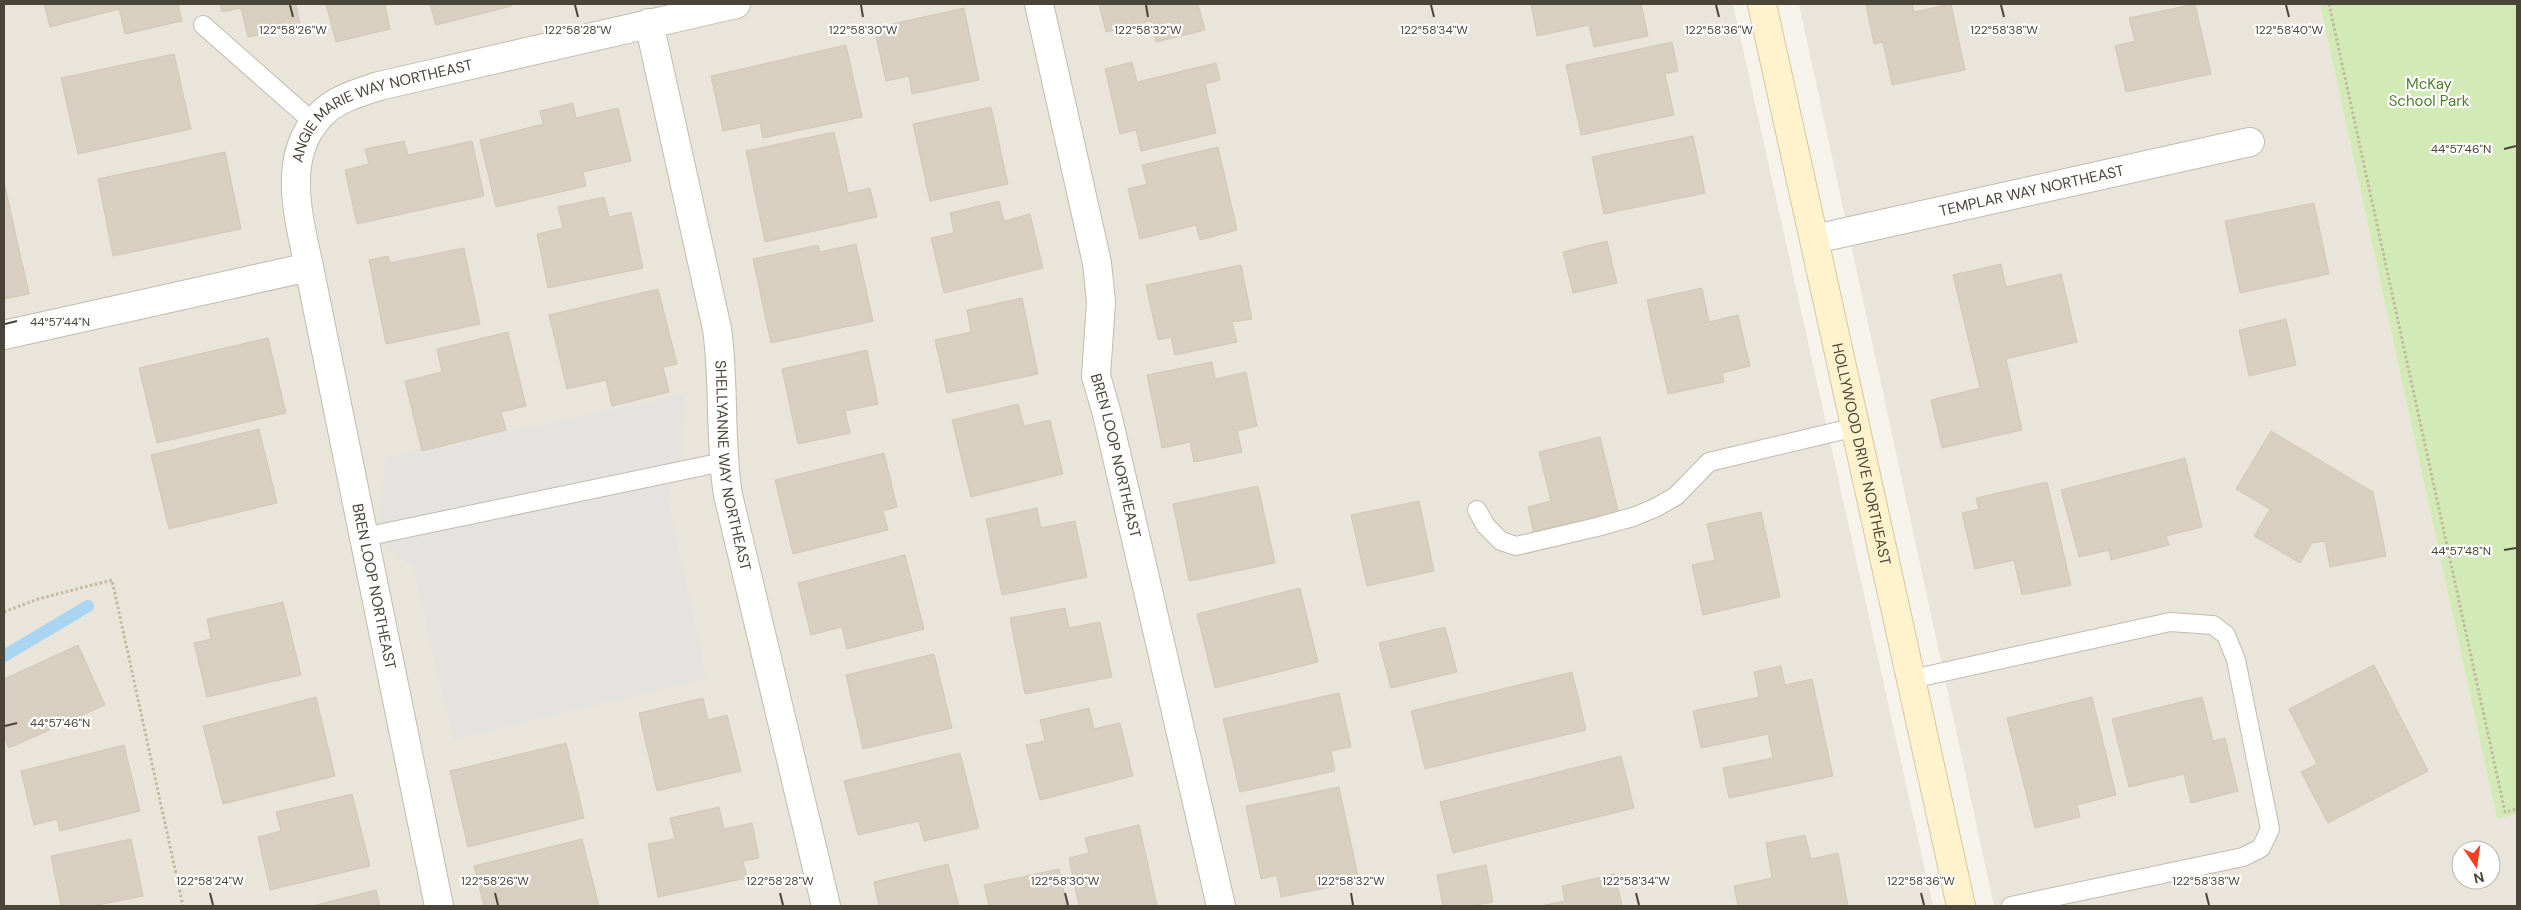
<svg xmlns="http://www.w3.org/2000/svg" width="2521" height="910" viewBox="0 0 2521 910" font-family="'DM Sans',sans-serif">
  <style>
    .residential { fill: #eae5da; fill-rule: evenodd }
    .green { fill: #d2eab5 }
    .parking { fill: #e5e3e0 }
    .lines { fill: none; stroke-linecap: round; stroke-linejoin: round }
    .stream { stroke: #a9d4f2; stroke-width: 12 }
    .building { fill: #d8cfc1; stroke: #d3c7b4 }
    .lane-casing { stroke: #c2bbae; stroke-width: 20 }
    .street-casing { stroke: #c2bbae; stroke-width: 30 }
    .secondary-casing { stroke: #d6c79b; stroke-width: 30 }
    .path { stroke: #c4b79f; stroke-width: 3; stroke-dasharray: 2.5 2.5; stroke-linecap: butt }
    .lane { stroke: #fff; stroke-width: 18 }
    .street { stroke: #fff; stroke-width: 28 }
    .secondary { stroke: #fff3cd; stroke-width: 28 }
    .ticks { fill: none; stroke: #4b4439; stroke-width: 2 }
    .labels { text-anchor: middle; stroke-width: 4.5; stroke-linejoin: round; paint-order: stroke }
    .park-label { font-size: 15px; fill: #4a7f2a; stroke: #fff }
    .street-label { font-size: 15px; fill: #4b4439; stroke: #fff }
    .ticks-label { font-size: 12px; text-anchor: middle; fill: #4b4439; stroke: #fff; stroke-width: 4.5; stroke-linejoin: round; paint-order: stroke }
  </style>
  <rect width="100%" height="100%" fill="#f6f3ec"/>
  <path class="residential" d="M4 4H1733L1933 906H4Z
    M1799 4H2320L2497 819 2517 814V906H1994ZM2461 850H2491V880H2461Z"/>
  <path class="green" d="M2320 4H2517V814L2497 819Z"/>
  <path class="parking" d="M685 394 681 462 668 501 707 678 453 740 413 567 385 548 380 513 385 458Z"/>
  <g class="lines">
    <path class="stream" d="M4 656 88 606"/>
  </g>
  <path class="building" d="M44 4H178L182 21 125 34 119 9 50 27Z
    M220 4H296L300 26 248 37 241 8 222 12Z
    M326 4H390L385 5 390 29 336 42Z
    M430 4H512V6L436 25Z
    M1099 4H1198L1205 30 1156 42 1151 21 1106 32Z
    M1531 4H1641L1648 36 1594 47 1589 25 1537 36Z
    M1866 4H1912L1914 12 1951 4 1965 70 1892 85 1883 42 1874 44Z
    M2195 4 2211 74 2126 92 2115 46 2135 41 2129 18Z
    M964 8 979 80 912 94 909 76 886 81 874 28Z
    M1672 42 1678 71 1665 74 1674 115 1581 135 1566 65Z
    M846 45 862 117 763 138 760 123 723 131 711 76Z
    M174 54 191 129 78 154 61 78Z
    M1132 62 1137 82 1216 63 1220 80 1205 84 1216 133 1141 151 1136 130 1120 134 1105 69Z
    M573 103 576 118 618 108 631 161 583 172 586 186 496 207 480 140 543 124 540 111Z
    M991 107 1008 184 930 201 913 124Z
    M834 132 848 193 870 188 877 217 765 242 746 151Z
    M1693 136 1705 193 1604 214 1592 157Z
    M404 141 408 155 472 141 484 196 357 224 345 170 369 164 365 149Z
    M1218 147 1237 230 1200 240 1196 225 1140 239 1128 189 1147 184 1142 165Z
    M225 152 241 229 113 256 98 179Z
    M4 182 29 294 4 299Z
    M604 197 609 217 631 212 643 268 548 288 537 234 563 228 558 207Z
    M999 201 1004 221 1030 214 1043 268 944 293 931 238 954 233 950 213Z
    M2314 203 2329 274 2240 293 2225 221Z
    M1607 241 1617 283 1573 293 1563 252Z
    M856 244 873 321 771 343 753 259 818 245 820 252Z
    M464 248 480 324 386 344 369 260 388 256 390 263Z
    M2001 264 2006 287 2061 274 2077 342 2006 359 2022 430 1942 448 1931 400 1980 388 1953 275Z
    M1241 265 1252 319 1232 322 1237 342 1175 355 1171 337 1158 340 1146 285Z
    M1702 288 1709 322 1738 315 1750 366 1722 373 1724 382 1668 394 1647 300Z
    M658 289 677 364 663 367 669 392 612 406 606 380 567 389 549 315Z
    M1022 298 1038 374 947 393 935 340 971 332 967 310Z
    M2286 319 2296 365 2249 376 2239 330Z
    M508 332 526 406 501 412 506 430 422 451 405 381 442 372 437 349Z
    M268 338 286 413 157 443 139 368Z
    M867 350 878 404 845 411 850 433 798 444 782 369Z
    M1212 362 1215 379 1246 372 1257 426 1237 431 1242 452 1194 462 1190 442 1162 448 1147 375Z
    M1018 404 1024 426 1050 420 1063 474 971 497 952 420Z
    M259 429 277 503 169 529 151 455Z
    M2271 431 2373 492 2386 556 2330 567 2325 541 2312 543 2300 563 2254 536 2270 509 2236 489Z
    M1600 437 1619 514 1534 535 1528 507 1551 501 1539 452Z
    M884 453 897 507 883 511 888 530 793 554 775 480Z
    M2185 458 2202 527 2166 536 2169 545 2111 560 2109 550 2079 557 2061 490Z
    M2047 482 2071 585 2022 595 2014 560 1975 569 1962 513 1979 509 1976 498Z
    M1258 486 1275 563 1189 581 1173 504Z
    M1419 501 1434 571 1367 586 1351 515Z
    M1037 508 1041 528 1075 521 1087 577 1002 595 986 519Z
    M1761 512 1780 597 1703 615 1692 565 1715 560 1707 524Z
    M905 555 924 629 847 649 842 627 811 635 798 583Z
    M1300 588 1318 662 1215 688 1197 614Z
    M283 602 301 675 207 697 194 643 211 639 207 619Z
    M1065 608 1069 628 1100 622 1112 677 1025 694 1010 618Z
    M1445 627 1457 672 1391 688 1379 643Z
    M78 645 105 705 9 748 4 736V679Z
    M934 654 952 728 863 749 846 675Z
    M2374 665 2428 771 2328 823 2301 772 2317 764 2289 709Z
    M1781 666 1785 685 1812 679 1833 776 1729 798 1723 768 1773 758 1768 734 1701 748 1693 711 1759 697 1754 672Z
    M1572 672 1586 730 1425 769 1411 711Z
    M1339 693 1351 747 1331 751 1335 771 1240 792 1223 719Z
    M316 697 335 776 223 804 203 726Z
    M2092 697 2116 795 2077 805 2080 817 2035 828 2007 718Z
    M2202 697 2213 741 2225 738 2238 791 2191 803 2184 774 2129 787 2112 719Z
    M703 698 708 720 727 715 741 771 657 791 639 713Z
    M1089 708 1094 729 1120 723 1133 776 1040 800 1026 745 1045 741 1040 720Z
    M566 743 584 818 468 847 450 771Z
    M124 745 140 811 60 831 57 819 34 825 21 771Z
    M960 753 979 828 924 841 919 821 858 835 844 781Z
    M1621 756 1634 808 1453 853 1440 802Z
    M1339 787 1359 881 1281 897 1277 875 1261 879 1246 806Z
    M352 794 370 866 270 890 258 837 281 831 276 812Z
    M719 807 724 829 752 823 759 858 743 861 747 878 658 897 648 844 675 839 670 818Z
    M1139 825 1157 906H1079L1069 858 1089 853 1085 838Z
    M1805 835 1811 859 1838 853 1848 906H1738L1734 886 1772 878 1766 843Z
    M131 839 143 896 93 906H61L51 856Z
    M582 839 599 906H484L474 866Z
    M948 864 959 906H879L874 882Z
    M1486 865 1493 902 1472 906H1443L1437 875Z
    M1059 869 1067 906H989L984 885Z
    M1615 874 1622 906H1540L1565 901 1562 886Z
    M376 890 380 906H312Z"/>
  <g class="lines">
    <defs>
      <path id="lane" d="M203 25 314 123
        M1477 510 1486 526 1501 541 1516 546 1597 527 1633 517 1655 508 1676 496 1709 462 1856 427
        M364 537 723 462
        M1912 679 2170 622 2213 625 2226 635 2236 660 2270 829 2261 848 2243 857 2011 906"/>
      <g id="street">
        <path id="s1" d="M1039 4 1097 263 1101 302 1096 376 1107 414 1221 906"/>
        <path id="s2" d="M649 23 717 329C725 385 719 440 728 495L826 906"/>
        <path id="s3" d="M1815 239 2250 142"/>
        <path id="s4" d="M309 267 439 906"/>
        <path id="s5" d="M4 335 309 267C298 214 279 150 327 109 342 97 362 92 379 86L736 4"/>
      </g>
      <g id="secondary">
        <path id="s6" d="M1762 4 1961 906"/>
      </g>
    </defs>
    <use href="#lane" class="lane-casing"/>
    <use href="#street" class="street-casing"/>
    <use href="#secondary" class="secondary-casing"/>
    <path class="path" d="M2329 4 2505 812 2517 809
      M4 612 38 599 112 580 183 906"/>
    <use href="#lane" class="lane"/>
    <use href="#street" class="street"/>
    <use href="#secondary" class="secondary"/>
  </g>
  <path class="ticks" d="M290 5 293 17M575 5 578 17M861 5 863 17M1146 5 1148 17M1431 5 1434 17M1716 5 1719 17M2001 5 2004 17M2286 5 2289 17M2504 149 2516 146M5 324 17 321M2504 550 2516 548M5 726 17 723M210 893 213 905M495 893 498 905M780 893 783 905M1065 893 1068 905M1351 893 1353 905M1636 893 1639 905M1921 893 1924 905M2206 893 2209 905"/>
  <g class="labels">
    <g class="park-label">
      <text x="2429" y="89">McKay<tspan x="2429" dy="17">School Park</tspan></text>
    </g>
    <g class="street-label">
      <text dy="5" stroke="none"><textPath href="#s5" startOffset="526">ANGIE MARIE WAY NORTHEAST</textPath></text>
      <text dy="5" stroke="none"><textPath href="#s3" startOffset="222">TEMPLAR WAY NORTHEAST</textPath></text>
      <text dy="5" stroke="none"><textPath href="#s6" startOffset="461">HOLLYWOOD DRIVE NORTHEAST</textPath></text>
      <text dy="5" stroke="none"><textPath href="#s1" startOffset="461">BREN LOOP NORTHEAST</textPath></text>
      <text dy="5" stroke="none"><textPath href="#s2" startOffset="451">SHELLYANNE WAY NORTHEAST</textPath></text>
      <text dy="5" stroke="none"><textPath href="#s4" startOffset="326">BREN LOOP NORTHEAST</textPath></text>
    </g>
  </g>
  <g class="ticks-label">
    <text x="293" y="34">122°58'26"W</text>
    <text x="578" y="34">122°58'28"W</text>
    <text x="863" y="34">122°58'30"W</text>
    <text x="1148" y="34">122°58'32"W</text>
    <text x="1434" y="34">122°58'34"W</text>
    <text x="1719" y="34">122°58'36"W</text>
    <text x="2004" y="34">122°58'38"W</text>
    <text x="2289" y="34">122°58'40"W</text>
    <text x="2461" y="153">44°57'46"N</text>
    <text x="60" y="326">44°57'44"N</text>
    <text x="2461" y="555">44°57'48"N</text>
    <text x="60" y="727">44°57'46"N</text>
    <text x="210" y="885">122°58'24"W</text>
    <text x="495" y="885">122°58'26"W</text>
    <text x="780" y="885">122°58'28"W</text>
    <text x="1065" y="885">122°58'30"W</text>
    <text x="1351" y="885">122°58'32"W</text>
    <text x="1636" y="885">122°58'34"W</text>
    <text x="1921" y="885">122°58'36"W</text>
    <text x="2206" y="885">122°58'38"W</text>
  </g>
  <rect width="2521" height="910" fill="none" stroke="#4b4439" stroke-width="10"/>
  <g transform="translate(2476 865) rotate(167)"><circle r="24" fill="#ffffff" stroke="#b7b4b0"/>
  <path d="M0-4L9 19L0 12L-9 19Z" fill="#fc3f1d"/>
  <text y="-8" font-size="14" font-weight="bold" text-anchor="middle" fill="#4b4439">N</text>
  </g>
</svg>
